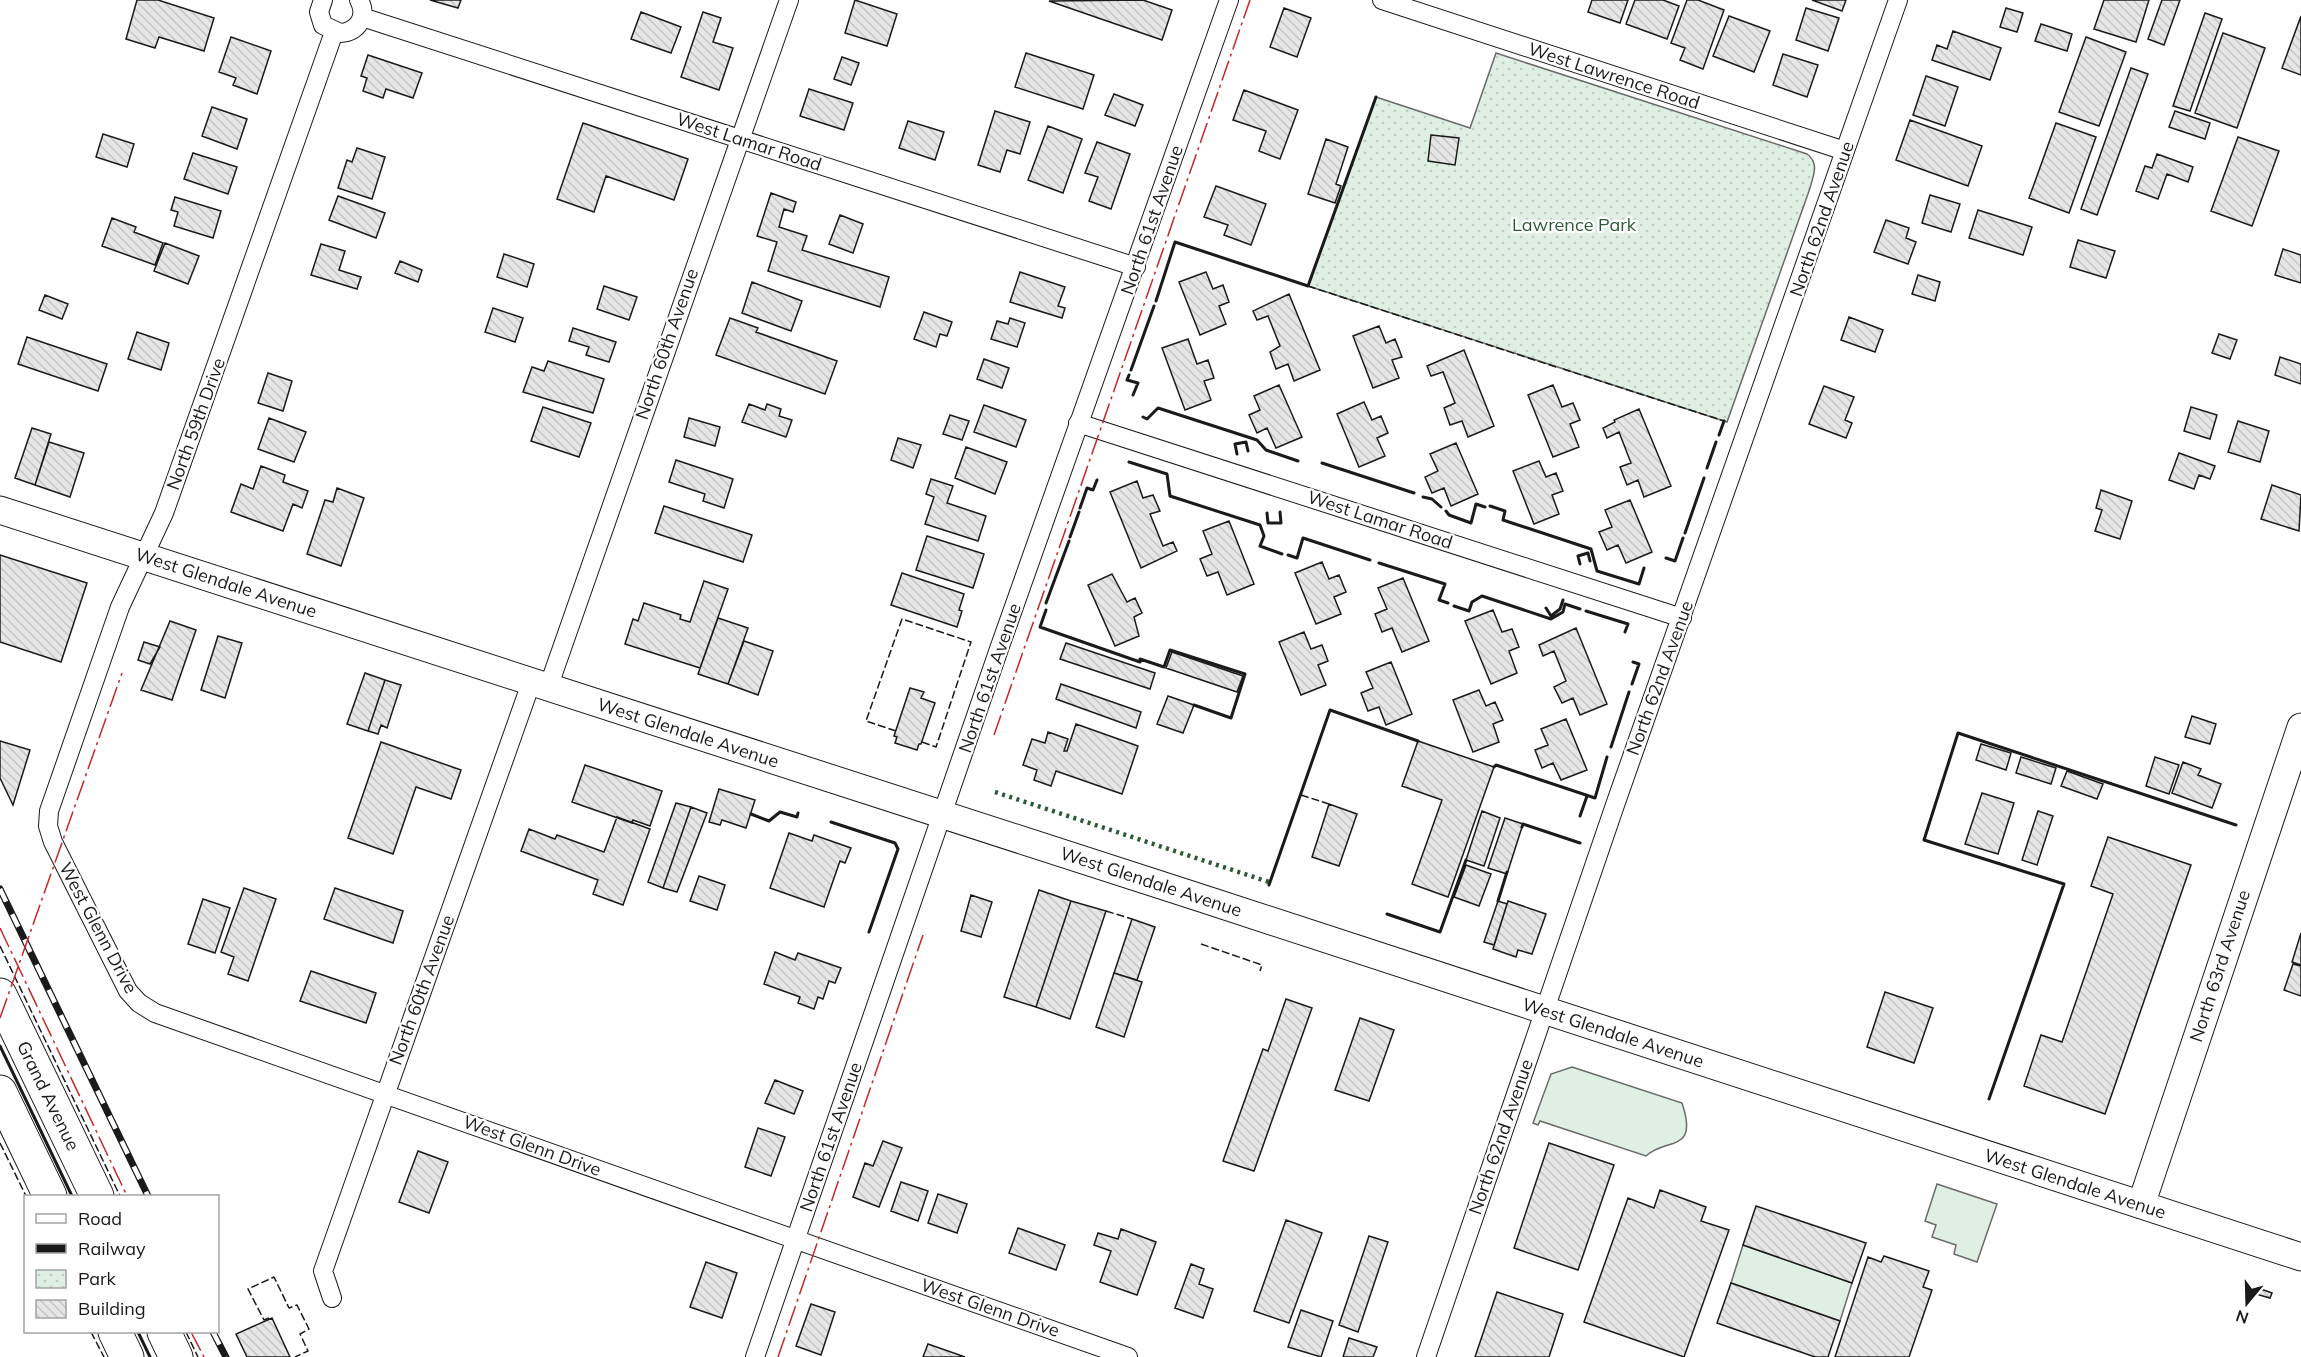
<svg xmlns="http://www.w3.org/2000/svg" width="2301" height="1357" viewBox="0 0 2301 1357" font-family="Mulish,sans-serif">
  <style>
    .grass { fill: #e0efe3; stroke: #6a6a6a; stroke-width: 1.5 }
    .park { fill: url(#park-dots); stroke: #6a6a6a; stroke-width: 1.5 }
    .building { fill: url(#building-back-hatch); stroke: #1a1a1a; stroke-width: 1.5 }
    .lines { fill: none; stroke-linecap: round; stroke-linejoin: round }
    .street-casing { stroke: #1a1a1a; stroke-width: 20 }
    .secondary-casing { stroke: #1a1a1a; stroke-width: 29 }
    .highway-casing { stroke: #1a1a1a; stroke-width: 35 }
    .street { stroke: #fff; stroke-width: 18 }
    .secondary { stroke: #fff; stroke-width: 27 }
    .highway { stroke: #fff; stroke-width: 33 }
    .rail-casing { stroke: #1a1a1a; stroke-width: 7 }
    .rail { stroke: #fff; stroke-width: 4.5; stroke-dasharray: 14; stroke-linecap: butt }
    .hedge { stroke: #2b5a34; stroke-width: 4.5; stroke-dasharray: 3 4.5; stroke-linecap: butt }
    .fence { stroke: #1a1a1a; stroke-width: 1.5; stroke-dasharray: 8 3; stroke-linecap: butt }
    .wall { stroke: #1a1a1a; stroke-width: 3 }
    .power { stroke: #c62828; stroke-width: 1.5; stroke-dasharray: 21 4.5 3 4.5; stroke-linecap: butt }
    .labels { text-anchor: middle; stroke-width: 4.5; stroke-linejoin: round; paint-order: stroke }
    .street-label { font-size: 18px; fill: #1a1a1a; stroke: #fff }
    .park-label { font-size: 18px; fill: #2b5a34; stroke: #fff }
  </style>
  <defs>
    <pattern id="park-dots" width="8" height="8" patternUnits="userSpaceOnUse" patternTransform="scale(1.5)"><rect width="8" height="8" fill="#e0efe3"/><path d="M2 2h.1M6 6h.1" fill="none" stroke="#c0ccc2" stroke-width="1.8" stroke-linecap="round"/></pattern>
    <pattern id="building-back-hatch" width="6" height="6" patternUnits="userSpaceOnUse" patternTransform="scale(1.5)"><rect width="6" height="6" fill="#e6e6e6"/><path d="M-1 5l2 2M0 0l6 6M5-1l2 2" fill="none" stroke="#c5c5c5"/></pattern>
  </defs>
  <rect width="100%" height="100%" fill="#fff"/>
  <path class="grass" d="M1572 1067 1682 1103C1699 1154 1666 1137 1646 1156L1540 1121 1538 1125 1533 1123 1551 1074Z
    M1937 1184 1997 1204 1977 1262 1954 1254 1956 1245 1932 1237 1936 1225 1925 1221Z
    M1743 1245 1852 1283 1840 1321 1731 1283Z"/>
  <path class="park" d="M1496 53 1807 154C1820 163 1813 177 1809 191L1727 422 1308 286 1376 97 1470 128Z"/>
  <path class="building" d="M137 0H158L214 18 204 51 159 37 155 48 126 39Z
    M430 0H461L458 8Z
    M855 0 897 14 887 46 845 33Z
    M1143 0 1172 10 1162 40 1049 1Z
    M1592 0H1628L1620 23 1588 12Z
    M1635 0H1663L1679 6 1667 39 1626 24Z
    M1687 0H1698L1724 10 1703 69 1680 60 1685 48 1671 43Z
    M1812 0H1846L1842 11Z
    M2104 0H2149L2136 42 2094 29Z
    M2162 0H2180L2164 45 2148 39Z
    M1284 8 1311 18 1297 57 1270 47Z
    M1806 8 1839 18 1828 51 1796 40Z
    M2006 8 2023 13 2017 32 2000 27Z
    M641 12 681 27 671 53 631 39Z
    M703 12 721 18 713 42 733 48 719 90 681 77Z
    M2205 13 2222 19 2190 111 2173 106Z
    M1729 16 1770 31 1754 72 1713 56Z
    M2301 16V75L2282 68Z
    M2041 24 2072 34 2067 51 2035 41Z
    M1953 31 2001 48 1990 80 1932 60 1937 45 1947 49Z
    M2223 33 2265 48 2237 128 2195 113Z
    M231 37 271 51 257 94 233 85 236 78 219 72Z
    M2086 37 2126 52 2099 126 2059 112Z
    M1026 53 1094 75 1083 109 1015 87Z
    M1783 54 1818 65 1807 97 1773 85Z
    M368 55 422 73 413 98 386 89 383 98 363 91 367 78 361 76Z
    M842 57 859 63 851 85 834 79Z
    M2131 68 2148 74 2097 215 2081 209Z
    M1926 76 1958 87 1945 126 1913 115Z
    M809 89 853 103 844 130 800 116Z
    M1244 90 1298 110 1280 159 1259 151 1266 131 1233 120Z
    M1114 94 1143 105 1135 126 1105 115Z
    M212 107 247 119 237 149 202 136Z
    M995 111 1030 122 1020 154 1007 150 1000 172 978 165Z
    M2175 111 2210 123 2205 139 2169 127Z
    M1910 120 1982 146 1968 186 1896 160Z
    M908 121 944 132 935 160 899 148Z
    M583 123 688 159 674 200 606 176 594 212 557 199Z
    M2056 123 2096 137 2069 213 2029 198Z
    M1048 126 1082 139 1063 193 1028 180Z
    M103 134 134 144 127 167 96 157Z
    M1431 135 1459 138 1455 165 1428 161Z
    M2238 137 2279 151 2252 226 2211 211Z
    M1326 139 1348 147 1336 184 1341 186 1335 203 1308 194Z
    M1097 142 1130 154 1111 209 1089 201 1098 177 1085 173Z
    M357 148 385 157 372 199 338 188 347 160 352 162Z
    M193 153 237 167 228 194 184 179Z
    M2157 154 2193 167 2188 182 2167 174 2158 199 2136 191 2145 166 2152 168Z
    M1216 186 1266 204 1251 245 1224 235 1228 225 1204 217Z
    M771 193 796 202 793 212 784 209 779 227 807 236 802 250 889 277 880 307 768 271 777 242 757 236Z
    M1930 195 1960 204 1951 232 1922 223Z
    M338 196 385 213 376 238 329 220Z
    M175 197 221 211 213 238 174 226 178 212 171 210Z
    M1978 210 2032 227 2023 255 1969 238Z
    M840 215 863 224 853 253 829 244Z
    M112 218 136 227 134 232 163 243 155 265 102 246Z
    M1886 220 1909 228 1906 238 1916 242 1908 264 1874 252Z
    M2078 240 2115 251 2106 278 2070 267Z
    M165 243 199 256 188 284 154 271Z
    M321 244 345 251 339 270 361 277 357 289 311 275Z
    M2283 249 2301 255V283L2275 275Z
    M504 254 534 264 527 287 497 277Z
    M400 261 422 270 418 282 395 273Z
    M1020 272 1065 287 1058 306 1065 308 1062 318 1010 302Z
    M1206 272 1213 289 1223 285 1229 302 1219 306 1226 324 1200 335 1179 282Z
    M1918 275 1940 282 1935 301 1912 294Z
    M752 282 802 301 791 331 742 313Z
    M604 286 637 297 629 320 597 309Z
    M1289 294 1320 370 1294 381 1288 364 1276 369 1270 352 1280 346 1268 316 1257 320 1253 311Z
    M45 295 68 304 62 319 39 310Z
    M493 308 523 318 515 342 485 332Z
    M924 312 952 322 947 336 940 334 936 347 914 339Z
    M1849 317 1883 330 1875 352 1841 340Z
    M730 318 758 328 756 332 837 361 825 394 716 355Z
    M1010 318 1025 323 1017 347 991 339 997 321 1008 324Z
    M1379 326 1386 343 1395 339 1402 357 1392 360 1399 378 1373 388 1353 336Z
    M573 328 616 342 609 362 586 355 589 347 569 341Z
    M137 332 169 343 161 370 128 359Z
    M2219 334 2237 340 2230 359 2212 353Z
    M27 337 107 364 98 391 18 364Z
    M1188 339 1197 364 1208 360 1214 378 1204 381 1211 400 1185 410 1162 348Z
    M1464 350 1494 426 1468 437 1462 421 1450 425 1444 408 1455 403 1443 372 1431 376 1427 366Z
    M2280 357 2301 364V384L2275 375Z
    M984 359 1009 368 1002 388 977 379Z
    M548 361 604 379 593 413 523 392 532 367 544 371Z
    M268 373 292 381 283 411 258 403Z
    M1279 385 1302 437 1276 448 1267 428 1257 433 1249 415 1260 410 1254 396Z
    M1553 385 1562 407 1573 403 1580 420 1570 424 1579 447 1553 457 1528 395Z
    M1824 386 1854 397 1845 420 1852 423 1846 438 1809 424Z
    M1364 402 1372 420 1381 416 1388 433 1377 438 1385 456 1359 467 1337 414Z
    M749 404 765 410 767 404 781 409 779 416 792 420 786 437 742 422Z
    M984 405 1026 420 1016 447 974 432Z
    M543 407 591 423 579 457 531 441Z
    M2191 407 2217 415 2210 439 2184 431Z
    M1639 409 1671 486 1644 497 1638 480 1627 485 1620 467 1631 463 1619 432 1607 438 1603 428 1615 422 1614 420Z
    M950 415 969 421 962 440 943 434Z
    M269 418 306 432 294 462 258 449Z
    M689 418 720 427 715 446 684 437Z
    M2238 421 2269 431 2260 462 2228 452Z
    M32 428 51 434 35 485 15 478Z
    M898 438 921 445 913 468 891 460Z
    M49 442 84 453 70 497 35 485Z
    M1456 443 1478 494 1451 506 1444 488 1432 493 1425 477 1438 471 1430 454Z
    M966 447 1007 462 995 494 955 478Z
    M2179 453 2215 466 2210 479 2199 475 2194 489 2169 480Z
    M676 460 733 479 724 508 703 501 705 494 669 482Z
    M1539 461 1546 477 1556 473 1563 491 1552 495 1559 514 1534 524 1513 471Z
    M261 466 285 475 283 482 308 491 302 508 293 504 283 531 231 512 241 484 253 489Z
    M931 479 953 486 947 503 986 516 978 541 925 524 934 497 926 494Z
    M1137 481 1143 498 1153 495 1160 511 1150 514 1163 546 1173 542 1177 551 1141 568 1110 492Z
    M2272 485 2301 495 2299 531 2261 519Z
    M337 488 364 498 341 566 307 554 325 500 333 502Z
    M2101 490 2132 501 2120 539 2095 531 2102 510 2096 508Z
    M1630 500 1652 552 1626 563 1618 545 1607 550 1599 532 1612 527 1605 510Z
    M664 506 752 535 743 562 655 533Z
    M1229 521 1254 584 1227 595 1218 572 1207 576 1200 559 1212 554 1203 531Z
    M927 536 984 554 973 588 916 570Z
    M0 555 87 583 61 662 0 642Z
    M1322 562 1329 579 1339 575 1346 592 1334 597 1341 614 1316 624 1295 573Z
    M902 573 964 594 959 610 962 611 957 627 891 605Z
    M1112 574 1127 602 1135 598 1142 613 1134 617 1139 636 1115 646 1088 585Z
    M1403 578 1429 641 1402 652 1392 628 1382 632 1375 614 1387 609 1378 588Z
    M704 581 728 589 700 668 625 644 633 619 638 621 644 603 681 615 680 619 690 622Z
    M1493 610 1502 632 1512 629 1519 647 1509 651 1517 673 1491 684 1465 621Z
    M718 618 748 628 728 684 698 674Z
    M170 621 196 630 172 700 141 690Z
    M1576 628 1607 704 1580 715 1573 698 1562 703 1554 687 1566 681 1554 651 1543 656 1539 645Z
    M1304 632 1311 649 1322 645 1328 661 1318 665 1326 685 1301 695 1279 642Z
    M218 636 242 643 225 698 201 690Z
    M744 641 773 651 758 695 728 684Z
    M144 642 160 647 150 664 138 660Z
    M1066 643 1155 673 1150 689 1060 659Z
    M1172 652 1243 676 1237 692 1166 668Z
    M1391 662 1412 714 1386 725 1379 707 1368 711 1361 693 1373 688 1366 672Z
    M365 673 385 680 368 731 347 724Z
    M385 680 401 685 387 728 381 725 378 734 368 731Z
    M1061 684 1141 712 1136 728 1056 699Z
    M910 688 924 692 921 698 935 703 921 744H919L917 750 895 743 897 737 894 736Z
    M1479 690 1486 706 1495 702 1503 720 1493 724 1499 742 1473 752 1453 700Z
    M1168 696 1194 705 1183 733 1157 724Z
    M2192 716 2216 724 2210 744 2185 737Z
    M1566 719 1587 770 1561 780 1553 763 1542 768 1535 750 1548 745 1541 729Z
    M1076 724 1138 746 1122 794 1056 771 1051 786 1034 780 1037 770 1023 765 1032 739 1045 743 1048 732 1068 739 1064 751H1067Z
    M0 741 30 750 13 805 0 778Z
    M1418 741 1494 767 1448 897 1412 884 1442 800 1402 786Z
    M381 742 461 770 451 799 416 787 393 854 348 838Z
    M1981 744 2011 753 2006 770 1976 760Z
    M2021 757 2056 768 2051 784 2016 773Z
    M2155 757 2179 765 2169 794 2146 786Z
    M2183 762 2201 769 2198 775 2221 784 2212 808 2172 793Z
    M585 765 662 791 650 826 633 820 632 823 572 802Z
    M2067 771 2103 784 2097 799 2061 786Z
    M719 789 755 800 746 828 722 820 720 825 709 822Z
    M1982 793 2014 803 1998 854 1965 844Z
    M676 803 691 807 663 888 648 882Z
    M1329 804 1357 814 1339 866 1312 857Z
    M691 807 707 813 677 892 663 888Z
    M1482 811 1500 818 1484 866 1466 860Z
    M2038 811 2053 816 2037 865 2022 860Z
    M617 817 650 829 623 905 593 894 598 880 521 851 529 829 555 839 557 835 604 852Z
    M1505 818 1523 824 1507 874 1488 868Z
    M789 833 812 841 814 835 851 848 845 863 840 861 824 907 770 888Z
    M2108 837 2191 865 2105 1114 2024 1086 2041 1035 2062 1042 2113 894 2091 886Z
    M1466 865 1491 874 1479 906 1454 897Z
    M699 876 725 885 717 910 690 901Z
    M244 888 276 899 248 981 228 974 234 957 221 952Z
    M335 888 403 911 393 943 324 919Z
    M1039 890 1071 901 1036 1007 1004 997Z
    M971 895 992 902 981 937 961 931Z
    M203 899 230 908 215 953 188 944Z
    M1071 901 1106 911 1070 1019 1036 1007Z
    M1498 901 1507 904 1494 945 1484 942Z
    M1508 901 1546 914 1532 954 1518 950 1516 957 1493 949Z
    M1132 919 1155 927 1137 980 1114 973Z
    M2301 933V965L2292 962Z
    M775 952 795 960 798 953 841 968 835 983 829 981 823 999 818 997 814 1009 798 1003 800 997 764 984Z
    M2293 964 2301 966V996L2284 990Z
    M311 971 376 993 366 1023 300 1001Z
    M1114 973 1142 982 1124 1037 1096 1027Z
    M1885 992 1933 1008 1914 1063 1867 1047Z
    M1286 999 1312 1008 1254 1171 1223 1161 1263 1049 1268 1051Z
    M1360 1018 1394 1030 1369 1101 1335 1090Z
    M775 1080 803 1091 794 1114 765 1103Z
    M758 1128 785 1137 771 1176 745 1167Z
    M883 1141 902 1148 879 1207 853 1197 865 1163 873 1166Z
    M1549 1143 1614 1165 1578 1270 1514 1248Z
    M418 1151 448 1162 429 1213 399 1202Z
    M901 1182 928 1191 918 1221 891 1211Z
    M1660 1190 1706 1207 1701 1221 1729 1230 1684 1357 1584 1322 1628 1198 1654 1208Z
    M938 1194 967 1204 957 1233 928 1223Z
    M1756 1206 1866 1243 1852 1283 1743 1245Z
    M1286 1220 1322 1233 1289 1323 1254 1311Z
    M1018 1228 1065 1245 1056 1270 1009 1253Z
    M1121 1229 1156 1242 1137 1295 1100 1282 1111 1251 1094 1245 1098 1233 1118 1239Z
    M1369 1236 1388 1242 1358 1332 1339 1325Z
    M1884 1256 1929 1271 1923 1287 1932 1290 1909 1357H1835L1868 1257 1881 1262Z
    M706 1262 737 1273 722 1318 690 1307Z
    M1191 1264 1204 1269 1199 1284 1213 1289 1203 1318 1175 1308Z
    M1731 1283 1840 1321 1828 1357H1815L1717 1323Z
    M2258 1288 2272 1293 2270 1298 2256 1294Z
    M1497 1292 1563 1314 1549 1357H1475Z
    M811 1304 835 1312 821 1355 796 1346Z
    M1301 1310 1333 1321 1321 1357 1288 1347Z
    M272 1318 290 1357H247L236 1334Z
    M1349 1338 1377 1347 1373 1357H1343Z
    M928 1344 965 1357H923Z"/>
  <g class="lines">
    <defs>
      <path id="street" d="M323 0 319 12 323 25 340 33C358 32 368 16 359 0
        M1382 0 1845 151
        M362 17 1136 267
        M334 32 164 513 120 607 49 811 48 826 53 842 128 991 139 1003 155 1013 1128 1357
        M1078 423 1682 618
        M548 688 789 0
        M332 1298 323 1271 531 683
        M755 1357 999 649 1229 0
        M1426 1357 1615 805 1898 0"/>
      <path id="secondary" d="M0 510 1204 899 2301 1257
        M2141 1205 2301 727"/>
      <path id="highway" d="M0 995 97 1196
        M0 1092 50 1196
        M115 1332 127 1357
        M164 1332 176 1357"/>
    </defs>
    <use href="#street" class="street-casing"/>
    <use href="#secondary" class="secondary-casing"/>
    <use href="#highway" class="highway-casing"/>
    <use href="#street" class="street"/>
    <use href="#secondary" class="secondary"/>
    <use href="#highway" class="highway"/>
    <defs>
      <path id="rail" d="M0 889 148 1196
        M213 1332 226 1357"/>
    </defs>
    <use href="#rail" class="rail-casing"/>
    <use href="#rail" class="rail"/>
    <path class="hedge" d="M995 792 1269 882"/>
    <path class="fence" d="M1308 286 1559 368
      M1563 369 1724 421
      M896 731 866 721 902 619 971 642 936 747 922 742
      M1301 795 1329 804
      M1106 911 1132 919
      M1201 944 1262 965 1260 971
      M0 946 120 1196
      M0 1143 26 1196
      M269 1318 264 1320 248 1289 274 1277 289 1308 297 1305 309 1329 300 1334 308 1351 295 1357
      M91 1332 104 1357
      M186 1332 198 1357"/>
    <path class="wall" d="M1156 301 1175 242 1308 286 1376 97
      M1131 370 1154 306
      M1129 375 1127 380 1138 383 1133 395
      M1143 417 1147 419 1158 408 1257 440 1266 450 1298 461
      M1719 435 1724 421
      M1237 454 1235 444 1246 442 1248 451
      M1129 462 1167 474 1170 496 1260 525 1264 536 1260 546 1282 554
      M1322 463 1414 493
      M1707 468 1716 442
      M1423 497 1432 499 1441 507
      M1490 506 1505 511 1503 520 1591 549 1597 571 1639 584 1644 568
      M1080 508 1087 488 1093 490 1097 480
      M1446 511 1449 515 1471 523 1476 504 1485 507
      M1267 513 1268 523H1281L1280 512
      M1685 533 1704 478
      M1070 537 1079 512
      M1288 555 1297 558 1303 538 1370 560
      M1666 558 1675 561 1683 538
      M1379 563 1445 584 1439 600 1448 603
      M1580 564 1578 556 1588 553 1590 561
      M1046 603 1069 541
      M1454 606 1469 611 1472 602 1482 596 1551 619 1563 612 1565 604 1580 609
      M1546 608 1551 616 1560 609 1563 600
      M1046 610 1040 627 1140 662V659L1164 667 1170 650 1245 674 1231 718 1194 705
      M1586 611 1628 624 1625 632
      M1632 684 1639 664 1633 662
      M1611 747 1629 692
      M1494 767 1496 765 1595 798 1607 757
      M751 814 769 821 780 812 797 817 798 813
      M1580 816 1587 796
      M831 822 895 843 898 849 869 932
      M1522 827 1523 824 1580 843
      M1269 885 1330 710 1418 741
      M1498 901 1507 872
      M1387 914 1440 932 1466 860
      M0 1046 72 1196
      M1989 1099 2064 884 1924 840 1958 733 2236 825
      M138 1332 150 1357"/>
    <path class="power" d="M994 735 1250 0
      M0 928 127 1196
      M0 1018 122 673
      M191 1332 204 1357
      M778 1357 923 935"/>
  </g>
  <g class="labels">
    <g class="street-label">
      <text transform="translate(1614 76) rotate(18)" y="6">West Lawrence Road</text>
      <text transform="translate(749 142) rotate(18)" y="6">West Lamar Road</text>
      <text transform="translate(1822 219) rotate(-71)" y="6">North 62nd Avenue</text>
      <text transform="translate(1152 220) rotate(-71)" y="6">North 61st Avenue</text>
      <text transform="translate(667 344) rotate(-71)" y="6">North 60th Avenue</text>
      <text transform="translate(196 424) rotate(-70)" y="6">North 59th Drive</text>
      <text transform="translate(1380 520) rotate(18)" y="6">West Lamar Road</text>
      <text transform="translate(226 583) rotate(18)" y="6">West Glendale Avenue</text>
      <text transform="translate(990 678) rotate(-71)" y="6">North 61st Avenue</text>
      <text transform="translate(1660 678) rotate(-70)" y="6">North 62nd Avenue</text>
      <text transform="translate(688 733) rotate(18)" y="6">West Glendale Avenue</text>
      <text transform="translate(1151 882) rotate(18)" y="6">West Glendale Avenue</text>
      <text transform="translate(98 928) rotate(62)" y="6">West Glenn Drive</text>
      <text transform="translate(2220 966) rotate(-72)" y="6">North 63rd Avenue</text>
      <text transform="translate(422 990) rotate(-70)" y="6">North 60th Avenue</text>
      <text transform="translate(1613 1033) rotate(18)" y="6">West Glendale Avenue</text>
      <text transform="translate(48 1096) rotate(64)" y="6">Grand Avenue</text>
      <text transform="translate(831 1137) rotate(-71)" y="6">North 61st Avenue</text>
      <text transform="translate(1501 1137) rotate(-71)" y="6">North 62nd Avenue</text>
      <text transform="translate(532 1146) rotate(20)" y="6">West Glenn Drive</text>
      <text transform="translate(2075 1184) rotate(18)" y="6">West Glendale Avenue</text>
      <text transform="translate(990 1308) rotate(19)" y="6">West Glenn Drive</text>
    </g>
    <g class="park-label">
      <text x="1574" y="231">Lawrence Park</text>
    </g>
  </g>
  <rect x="24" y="1195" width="195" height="138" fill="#ffffff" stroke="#a3a3a3" stroke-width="1.5"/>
  <rect x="36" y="1214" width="30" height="9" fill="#ffffff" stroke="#a3a3a3" stroke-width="1.5"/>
  <text x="78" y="1225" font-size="18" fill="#1a1a1a">Road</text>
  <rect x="36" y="1244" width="30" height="9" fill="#1a1a1a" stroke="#a3a3a3" stroke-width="1.5"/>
  <text x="78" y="1255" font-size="18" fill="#1a1a1a">Railway</text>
  <rect x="36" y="1270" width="30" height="18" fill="url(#park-dots)" stroke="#a3a3a3" stroke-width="1.5"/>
  <text x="78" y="1285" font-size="18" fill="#1a1a1a">Park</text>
  <rect x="36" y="1300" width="30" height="18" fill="url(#building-back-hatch)" stroke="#a3a3a3" stroke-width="1.5"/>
  <text x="78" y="1315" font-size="18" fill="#1a1a1a">Building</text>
  <g transform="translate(2247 1303) rotate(199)" stroke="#ffffff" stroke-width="4.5" paint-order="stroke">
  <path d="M0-4.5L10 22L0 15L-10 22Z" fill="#1a1a1a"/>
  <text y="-9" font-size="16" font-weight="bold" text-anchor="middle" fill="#1a1a1a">N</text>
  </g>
</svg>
